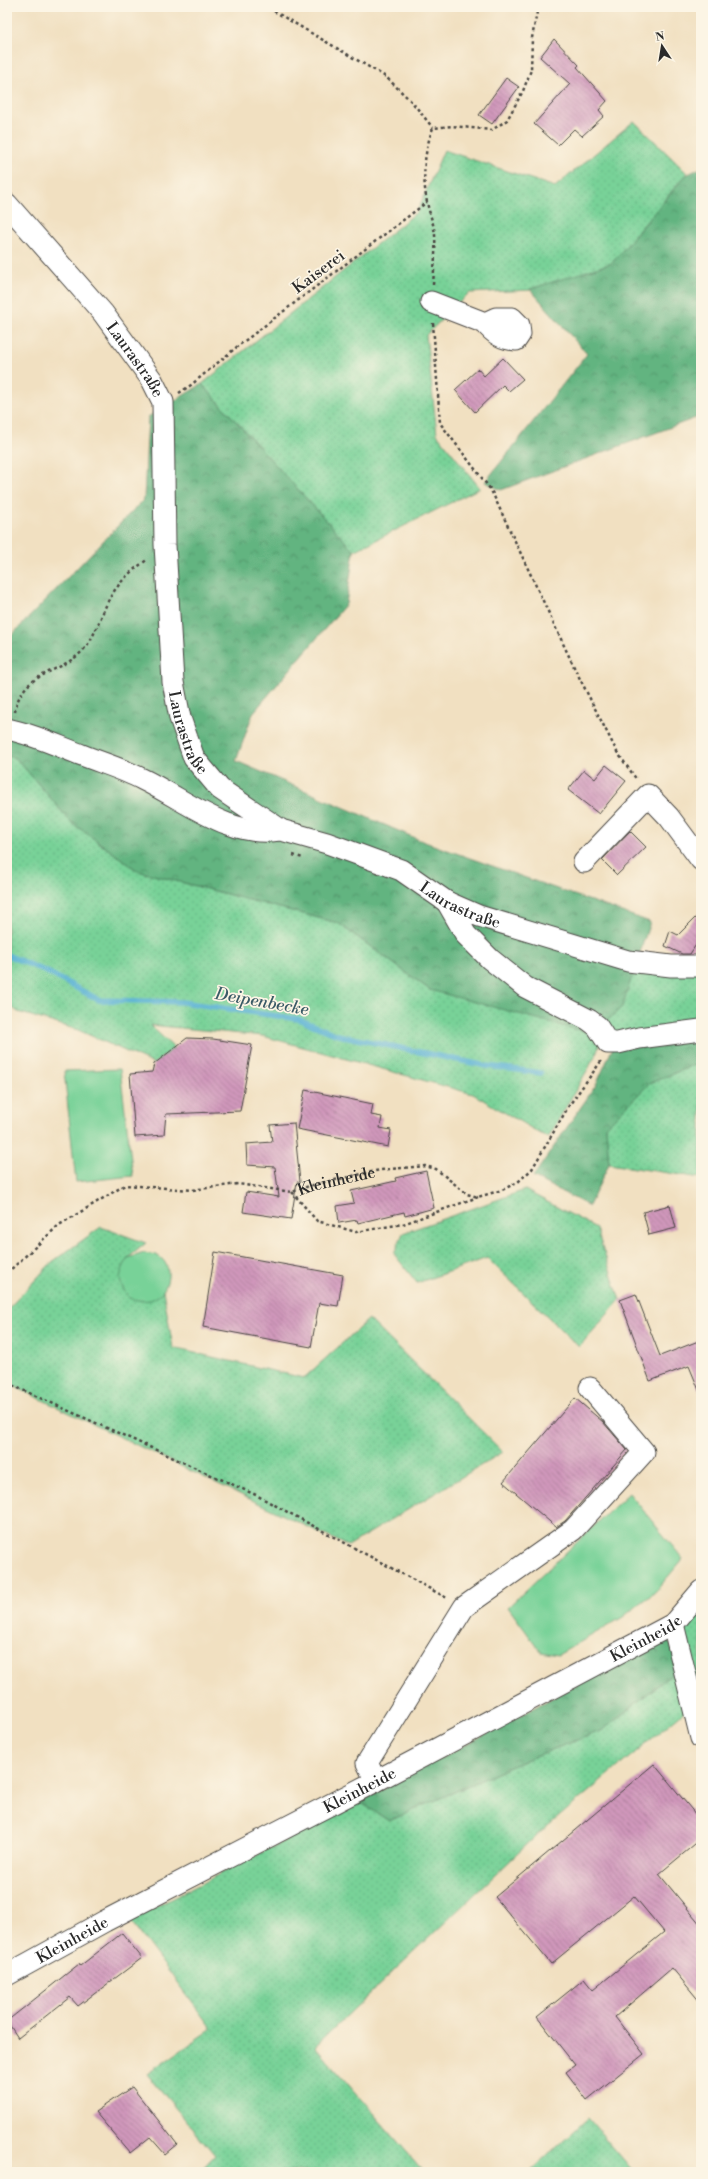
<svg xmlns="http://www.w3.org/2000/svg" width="708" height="2179" viewBox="0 0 708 2179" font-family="'Libre Bodoni',serif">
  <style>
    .grass { fill: url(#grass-dots); stroke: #527e62 }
    .forest { fill: url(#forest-crowns); stroke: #467056 }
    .garden { fill: #78d298; stroke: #527e62 }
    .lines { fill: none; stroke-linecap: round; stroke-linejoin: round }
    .stream { stroke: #55b1d3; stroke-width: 5.5 }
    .building { fill: url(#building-back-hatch) }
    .minor-casing { stroke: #494642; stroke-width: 23 }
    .path { stroke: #494642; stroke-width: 2.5; stroke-dasharray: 3 3; stroke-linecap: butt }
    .minor { stroke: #fff; stroke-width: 21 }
    .labels { text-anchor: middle; stroke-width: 3.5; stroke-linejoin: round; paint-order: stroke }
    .street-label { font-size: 16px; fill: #2b2b2b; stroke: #fcf5e5 }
    .water-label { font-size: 17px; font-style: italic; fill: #3a5a66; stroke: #fcf5e5 }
  </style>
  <defs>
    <pattern id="grass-dots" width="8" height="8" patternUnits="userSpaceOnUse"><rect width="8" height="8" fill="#78d298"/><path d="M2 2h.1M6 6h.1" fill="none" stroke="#68b483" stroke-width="1.8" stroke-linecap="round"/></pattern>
    <pattern id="forest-crowns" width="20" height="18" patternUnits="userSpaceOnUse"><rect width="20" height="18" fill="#62b480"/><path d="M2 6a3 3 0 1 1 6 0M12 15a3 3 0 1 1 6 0" fill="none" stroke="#519369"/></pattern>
    <pattern id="building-back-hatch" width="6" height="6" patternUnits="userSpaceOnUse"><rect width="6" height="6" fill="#d097bb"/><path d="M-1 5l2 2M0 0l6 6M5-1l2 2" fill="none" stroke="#a97b98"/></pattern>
  </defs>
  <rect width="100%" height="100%" fill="#fcf5e5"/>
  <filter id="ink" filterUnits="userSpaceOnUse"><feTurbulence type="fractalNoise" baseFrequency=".025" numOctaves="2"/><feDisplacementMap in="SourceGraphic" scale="8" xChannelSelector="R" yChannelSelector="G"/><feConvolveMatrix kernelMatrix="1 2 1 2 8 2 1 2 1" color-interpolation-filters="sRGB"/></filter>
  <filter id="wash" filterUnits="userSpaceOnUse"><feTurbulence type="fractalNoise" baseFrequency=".012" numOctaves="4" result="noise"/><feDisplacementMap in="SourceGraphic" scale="16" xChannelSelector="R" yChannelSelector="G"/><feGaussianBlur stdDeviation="0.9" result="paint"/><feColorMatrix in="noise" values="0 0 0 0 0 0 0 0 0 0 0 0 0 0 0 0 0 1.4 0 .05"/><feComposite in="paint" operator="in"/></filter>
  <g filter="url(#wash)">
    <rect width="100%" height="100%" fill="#f1e0c1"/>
    <path class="grass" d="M634 121 687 173 612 263 532 290 469 293 426 335 437 434 480 488 354 551 202 384 417 212 444 150 555 187Z
      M7 756 16 758 71 822 138 871 338 923 430 990 635 968 701 972V1021L601 1040 596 1055 548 1138 473 1094 263 1036 150 1025 174 1048 154 1064 78 1030 18 1012 7 1004Z
      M701 1062V1178L609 1164 606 1127 650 1083Z
      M525 1190 596 1228 620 1300 579 1347 487 1258 417 1283 394 1254 403 1233Z
      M101 1227 146 1243 128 1258 153 1299 163 1290 173 1348 304 1378 369 1319 503 1452 348 1546 7 1383V1310L52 1262Z
      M701 1600V1726L679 1625Z
      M678 1669 687 1709 536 1836 315 2046 424 2172H199L215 2155 147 2074 212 2029 130 1920 360 1802 389 1821 528 1759 603 1730Z
      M588 2118 634 2172H530Z"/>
    <path class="forest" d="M701 168V416L501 490 485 482 587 354 530 289 612 263 686 175Z
      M202 384 354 551 346 604 253 713 236 761 422 841 650 922 622 1007 593 1034 430 990 338 923 138 871 71 822 16 758 7 756V640L144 499 148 417Z
      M701 1032V1062L650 1083 606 1127 609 1164 589 1206 533 1177 596 1085 614 1045Z
      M668 1635 678 1669 603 1730 528 1759 389 1821 360 1802Z"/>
    <path class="garden" d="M120 1069 133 1176 76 1182 64 1071Z
      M144 1253C148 1254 153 1254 156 1255 175 1263 170 1292 153 1299 146 1302 136 1300 129 1298 117 1280 118 1277 128 1258Z
      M629 1493 683 1559 655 1592 623 1617 558 1655 541 1652 508 1607Z"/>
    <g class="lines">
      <path class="stream" d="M7 955 47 972 99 1000 182 1002 298 1019 338 1035 487 1066 541 1073"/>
    </g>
    <g id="blocks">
      <path class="building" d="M554 39 579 65 577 67 607 101 599 110 604 116 582 136 574 129 558 145 534 124 570 84 540 57Z
        M506 78 519 87 492 124 479 115Z
        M503 358 523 379 509 391 503 385 475 412 455 390 478 369 484 376Z
        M606 765 626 781 599 814 568 790 584 770 595 779Z
        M630 831 646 847 617 875 602 860Z
        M701 912V937L690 954H682L665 946 670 931 678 935Z
        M187 1038 213 1039 252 1045 240 1111 166 1114 164 1135 135 1137 130 1074 152 1072 154 1064Z
        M305 1090 373 1104 371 1115 382 1117 380 1128 391 1130 388 1147 297 1129Z
        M294 1123 300 1182H297L291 1219 243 1212 246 1192 279 1197 275 1167 247 1165 246 1144 272 1142 270 1125Z
        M426 1171 434 1208 405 1216 404 1212 358 1223 357 1220 339 1223 337 1206 354 1203 351 1191 396 1181 395 1178Z
        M670 1205 676 1228 649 1235 643 1212Z
        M215 1252 343 1275 338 1306 319 1303 311 1347 203 1327Z
        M636 1294 660 1356 701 1340V1395L689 1366 650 1381 620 1300Z
        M575 1398 603 1422 627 1450 565 1521 556 1527 503 1482Z
        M654 1764 701 1821V1839L659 1874 701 1925V2003L672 1968 615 2017 644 2054 587 2100 566 2072 575 2065 537 2017 584 1979 593 1990 664 1932 634 1896 551 1964 495 1897Z
        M122 1933 142 1958 78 2006 70 1997 18 2038 7 2021 79 1964 80 1966Z
        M132 2087 177 2144 165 2154 150 2137 130 2153 95 2112Z"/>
    </g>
  </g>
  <g filter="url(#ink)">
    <use href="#blocks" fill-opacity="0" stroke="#494642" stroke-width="1"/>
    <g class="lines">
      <defs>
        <g id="minor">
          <path id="s2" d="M7 204 103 313 152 380 163 402 165 545 173 682 180 718 194 758 220 789 281 830 327 843 401 870 447 902 479 916 628 961 671 966H701"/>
          <path d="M431 302 485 323 496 318H512L519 325 520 334 516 340C502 339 494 334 485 323"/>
          <path d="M7 729C33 734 58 746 82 755 102 763 123 769 142 779 186 800 230 839 281 830"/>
          <path d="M584 862 648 795 669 817 701 860"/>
          <path d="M447 902 466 935 490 959 525 987 589 1020 597 1026 608 1043H618L639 1038 701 1030"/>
          <path d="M673 1624 701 1738"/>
          <path d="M376 1781 367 1763 464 1607 573 1530 644 1452 590 1388"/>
          <path id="s3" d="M7 1975 105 1921 376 1781 673 1624 701 1591"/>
        </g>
      </defs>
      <use href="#minor" class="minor-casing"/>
      <g class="path">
        <path d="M274 7 272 10 386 77 412 102 433 128"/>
        <path d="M433 285C434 268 436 251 435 235 434 224 429 213 427 202 422 177 424 151 433 128L452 126 492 130 507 120 523 91 531 70 532 38 538 7"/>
        <path d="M433 323 440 423 491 490 575 669 617 752 637 780"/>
        <path d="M179 393 191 385 238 346 427 202"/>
        <path d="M15 712C21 670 63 675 85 648 97 633 101 613 111 596 120 581 133 569 147 560"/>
        <path d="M293 855 303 858"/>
        <path d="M292 1192 317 1221 356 1232 403 1224 478 1197"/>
        <path id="s1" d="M7 1273 59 1225 125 1185 192 1190 238 1184 292 1192 312 1185 380 1170 425 1166 436 1169 467 1194 478 1197 502 1190 518 1182 532 1169 570 1104 602 1060"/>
        <path d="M7 1383 256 1495 447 1598"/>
      </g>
      <use href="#minor" class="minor"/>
    </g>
  </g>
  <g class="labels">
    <g class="street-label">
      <text transform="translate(318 271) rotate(-37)" y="6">Kaiserei</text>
      <text dy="6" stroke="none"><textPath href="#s2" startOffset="202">Laurastraße</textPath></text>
      <text dy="6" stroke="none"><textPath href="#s2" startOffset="586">Laurastraße</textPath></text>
      <text dy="6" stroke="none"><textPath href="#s2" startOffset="922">Laurastraße</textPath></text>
      <text dy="6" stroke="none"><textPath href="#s1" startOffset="362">Kleinheide</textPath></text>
      <text dy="6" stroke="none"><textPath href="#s3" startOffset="722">Kleinheide</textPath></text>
      <text dy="6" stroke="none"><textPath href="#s3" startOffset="398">Kleinheide</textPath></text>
      <text dy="6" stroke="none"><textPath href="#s3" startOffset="74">Kleinheide</textPath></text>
    </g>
    <g class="water-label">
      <text transform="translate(262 1001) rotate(10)" y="6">Deipenbecke</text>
    </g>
  </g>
  <rect width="708" height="2179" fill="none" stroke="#fcf5e5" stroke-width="24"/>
  <g transform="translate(662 46) rotate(348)" stroke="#fcf5e5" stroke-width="3" paint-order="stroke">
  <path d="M0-3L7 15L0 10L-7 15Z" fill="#2b2b2b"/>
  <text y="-6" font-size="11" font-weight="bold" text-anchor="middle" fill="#2b2b2b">N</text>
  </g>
</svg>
